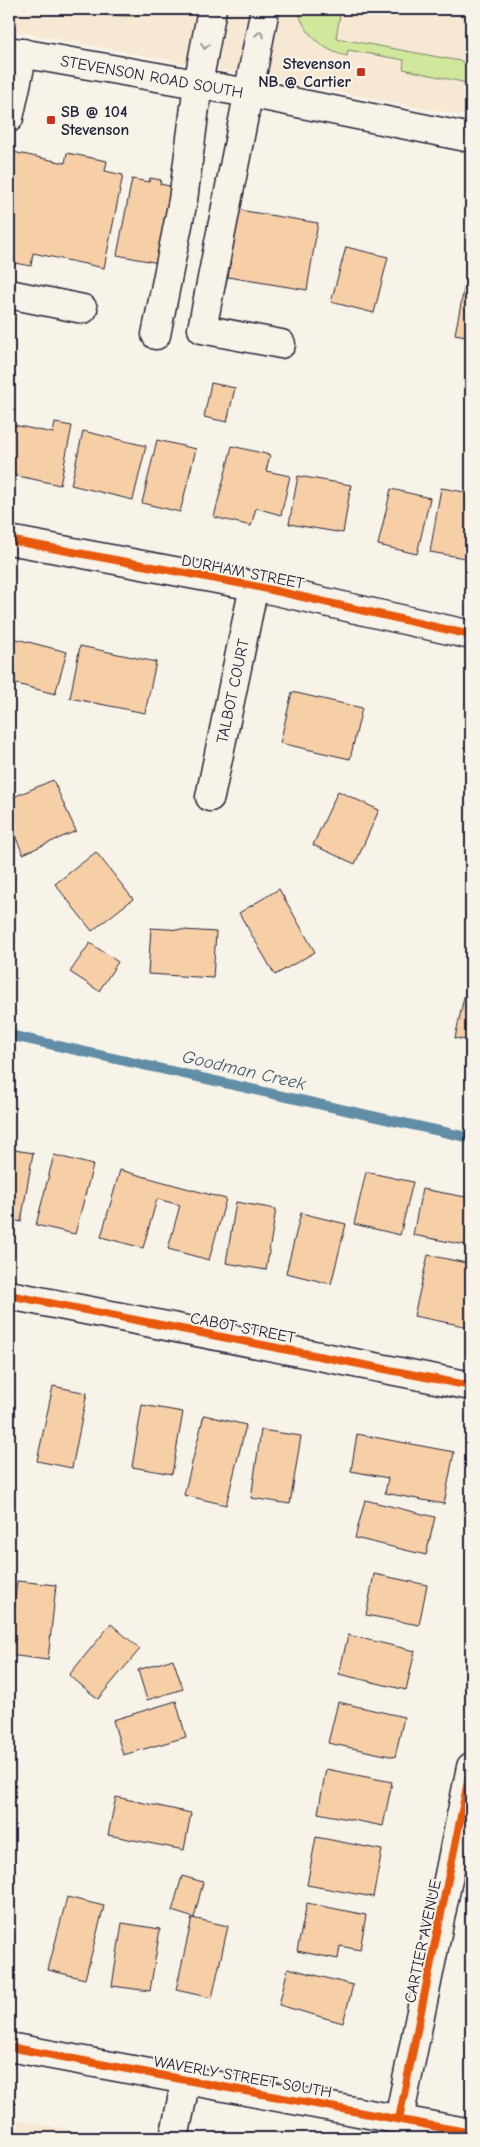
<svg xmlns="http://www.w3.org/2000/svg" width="480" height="2147" viewBox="0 0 480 2147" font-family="'Comic Neue',sans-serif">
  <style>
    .built { fill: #f7e8d4 }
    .green { fill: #d0e79c; stroke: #79846c }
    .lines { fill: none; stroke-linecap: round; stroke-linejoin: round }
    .stream { stroke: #628da6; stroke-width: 10 }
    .building { fill: #f7cfa6; stroke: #22223b }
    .minor-casing { stroke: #22223b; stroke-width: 31 }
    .major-casing { stroke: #22223b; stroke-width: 31 }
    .minor { stroke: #f7f3e8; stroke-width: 28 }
    .major { stroke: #f7f3e8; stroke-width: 28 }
    .cycleway-casing { stroke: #f7f3e8; stroke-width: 11 }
    .cycleway { stroke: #e8590c; stroke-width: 8 }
    .oneway { stroke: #97959a }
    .poi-dot { fill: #c8321e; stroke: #f7f3e8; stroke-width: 2 }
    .labels { text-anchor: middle; stroke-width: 4; stroke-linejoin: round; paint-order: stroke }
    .poi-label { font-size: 16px; font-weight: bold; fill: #22223b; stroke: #f7f3e8; text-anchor: end }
    .street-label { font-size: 16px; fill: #22223b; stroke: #f7f3e8 }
    .water-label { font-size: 18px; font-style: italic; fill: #425771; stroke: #f7f3e8 }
  </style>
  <rect width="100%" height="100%" fill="#f7f3e8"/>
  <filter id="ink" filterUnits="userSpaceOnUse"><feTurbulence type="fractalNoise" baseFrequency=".02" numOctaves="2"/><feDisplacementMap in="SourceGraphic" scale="10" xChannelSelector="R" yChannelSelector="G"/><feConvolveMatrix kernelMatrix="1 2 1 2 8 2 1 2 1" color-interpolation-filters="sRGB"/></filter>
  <g filter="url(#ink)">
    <path class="built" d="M9 9H471V117L9 30Z
      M9 2118 110 2138H9Z"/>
    <path class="green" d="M78 9H160C136 23 104 13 78 9Z
      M298 9H341L336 38 471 63V84L403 69 404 60 348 50 347 56C323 51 303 33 298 9Z"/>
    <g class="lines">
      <path class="stream" d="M9 1035 471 1138"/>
    </g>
    <path class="building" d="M13 152 65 163 67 153 107 161 105 171 123 175 104 268 33 253 31 266 9 262V173Z
      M150 178 161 180 160 184 179 188 164 264 117 255 132 179 149 182Z
      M239 210 318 223 307 290 228 277Z
      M346 247 388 257 374 313 331 302Z
      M471 253V337L455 334Z
      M211 383 235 388 227 422 204 417Z
      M55 423 72 426 60 485 9 474V424L53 433Z
      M83 431 146 446 133 500 71 485Z
      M157 440 196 449 180 512 142 503Z
      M232 446 270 455 266 471 290 476 281 515 256 508 251 526 214 517Z
      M298 476 351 485 343 533 289 524Z
      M441 488 471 493V559L430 552Z
      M391 489 430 498 417 554 378 545Z
      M9 637 67 652 55 694 9 682Z
      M80 646 156 662 145 713 70 698Z
      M292 692 362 708 350 759 280 743Z
      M53 780 76 831 23 854 9 822V799Z
      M338 791 379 810 355 864 313 845Z
      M96 852 133 899 92 931 55 884Z
      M279 889 315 952 275 975 239 913Z
      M151 928 216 932 213 978 148 974Z
      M90 943 118 962 99 991 70 972Z
      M469 974H471V1041L455 1038Z
      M9 1149 33 1153 21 1222 9 1219Z
      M54 1155 93 1165 75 1234 36 1225Z
      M120 1170 226 1199 209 1260 168 1249 180 1205 157 1199 143 1248 101 1237Z
      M366 1172 413 1182 400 1235 354 1224Z
      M422 1189 471 1198V1246L413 1235Z
      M236 1202 276 1209 266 1270 226 1263Z
      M301 1213 346 1224 331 1284 286 1273Z
      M428 1255 471 1264V1319L469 1327 414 1316Z
      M53 1386 87 1393 72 1468 37 1461Z
      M9 1387 14 1388 9 1411Z
      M142 1405 183 1412 172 1474 132 1467Z
      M204 1415 246 1425 226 1505 184 1495Z
      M261 1430 301 1436 290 1504 251 1498Z
      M357 1434 454 1452 444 1504 385 1493 388 1478 351 1471Z
      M365 1500 435 1517 426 1555 355 1538Z
      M374 1574 427 1585 419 1625 366 1615Z
      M17 1581 56 1585 48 1660 9 1655Z
      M111 1624 140 1649 98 1699 69 1675Z
      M348 1635 415 1651 406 1690 339 1674Z
      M173 1659 183 1689 147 1700 138 1670Z
      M176 1701 186 1737 123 1755 113 1720Z
      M338 1702 404 1717 395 1757 328 1743Z
      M326 1769 392 1782 383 1826 318 1813Z
      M116 1797 191 1813 184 1850 108 1835Z
      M316 1837 382 1850 373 1897 307 1885Z
      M182 1876 203 1882 194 1918 172 1911Z
      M67 1897 104 1906 85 1979 48 1970Z
      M307 1903 366 1915 360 1950 340 1946 338 1959 297 1951Z
      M192 1918 228 1926 212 1998 176 1990Z
      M122 1923 160 1929 150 1991 112 1986Z
      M288 1968 353 1985 343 2023 279 2005Z"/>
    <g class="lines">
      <defs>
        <path id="minor" d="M265 9 202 329 281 344
          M9 118 23 53
          M9 294 83 309
          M156 335 183 200 198 84 212 9
          M9 540 254 586 471 635
          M210 797 254 586
          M9 1295 471 1386
          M9 2047 471 2133
          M399 2119 471 1767
          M174 2138 186 2080"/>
        <path id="major" d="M9 51 248 93 471 138"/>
      </defs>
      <use href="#minor" class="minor-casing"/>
      <use href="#major" class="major-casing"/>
      <use href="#minor" class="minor"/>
      <use href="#major" class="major"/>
      <defs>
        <path id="cycleway" d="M9 540 254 586 471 635
          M9 1295 471 1386
          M9 2047 471 2133
          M399 2119 471 1767"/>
      </defs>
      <use href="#cycleway" class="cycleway-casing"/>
      <use href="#cycleway" class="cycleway"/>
    </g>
    <defs><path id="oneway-chevron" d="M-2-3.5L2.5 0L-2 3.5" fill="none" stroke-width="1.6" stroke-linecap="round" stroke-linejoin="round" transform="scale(1.25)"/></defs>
    <g class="oneway">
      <use href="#oneway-chevron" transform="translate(260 34) rotate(-79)"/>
      <use href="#oneway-chevron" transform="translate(205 46) rotate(100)"/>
    </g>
  </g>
  <g class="poi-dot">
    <rect x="356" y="67" width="10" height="10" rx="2.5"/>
    <rect x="46" y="115" width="10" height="10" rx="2.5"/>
  </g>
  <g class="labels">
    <g class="poi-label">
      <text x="351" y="69">Stevenson<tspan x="351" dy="18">NB @ Cartier</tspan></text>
      <text x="61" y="117" text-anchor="start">SB @ 104<tspan x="61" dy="18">Stevenson</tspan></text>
    </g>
    <g class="street-label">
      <text transform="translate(152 76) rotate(10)" y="6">STEVENSON ROAD SOUTH</text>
      <text transform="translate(243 571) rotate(11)" y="6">DURHAM STREET</text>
      <text transform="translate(232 691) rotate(-78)" y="6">TALBOT COURT</text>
      <text transform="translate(243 1327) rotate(11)" y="6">CABOT STREET</text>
      <text transform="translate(422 1941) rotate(-78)" y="6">CARTIER AVENUE</text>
      <text transform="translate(243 2076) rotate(10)" y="6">WAVERLY STREET SOUTH</text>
    </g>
    <g class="water-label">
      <text transform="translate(244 1070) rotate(13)" y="6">Goodman Creek</text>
    </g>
  </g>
  <rect width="480" height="2147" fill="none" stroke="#f7f3e8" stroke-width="30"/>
  <rect x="15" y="15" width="450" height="2117" fill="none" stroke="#22223b" stroke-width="2" filter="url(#ink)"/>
</svg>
